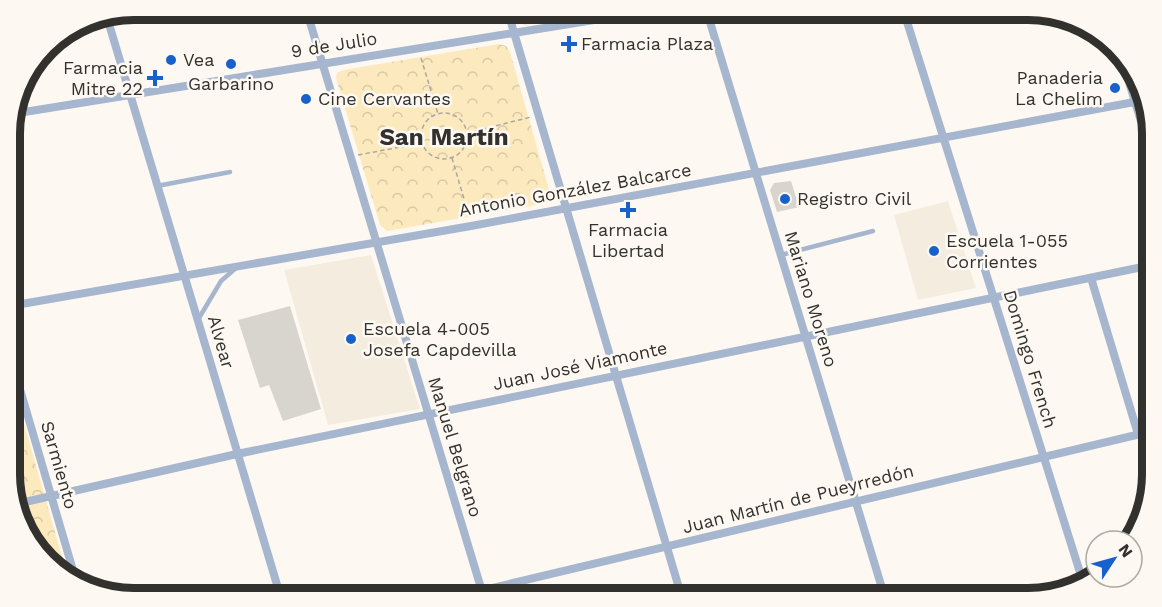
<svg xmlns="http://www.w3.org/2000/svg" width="1162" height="607" viewBox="0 0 1162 607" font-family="'Work Sans',sans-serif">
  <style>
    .built { fill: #f4eddf }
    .park { fill: url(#park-crowns) }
    .building { fill: #d8d5ce }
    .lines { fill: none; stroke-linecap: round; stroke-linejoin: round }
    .path { stroke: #aba8a3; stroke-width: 1.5; stroke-dasharray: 4.5 3; stroke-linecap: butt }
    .lane { stroke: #a6b6ce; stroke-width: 4.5 }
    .street { stroke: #a6b6ce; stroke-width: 8 }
    .poi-dot { fill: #1761cc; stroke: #fdf9f2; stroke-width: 2 }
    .labels { text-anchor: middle; stroke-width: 5; stroke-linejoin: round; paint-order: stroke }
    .poi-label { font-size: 18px; fill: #32312e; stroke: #fdf9f2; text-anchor: start }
    .street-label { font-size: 18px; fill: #32312e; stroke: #fdf9f2 }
    .district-label { font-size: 24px; font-weight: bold; fill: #32312e; stroke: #fdf9f2 }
    .rim { fill: none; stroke: #32312e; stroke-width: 8 }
  </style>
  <defs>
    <pattern id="park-crowns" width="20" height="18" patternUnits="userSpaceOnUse" patternTransform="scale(1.5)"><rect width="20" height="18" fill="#fde9be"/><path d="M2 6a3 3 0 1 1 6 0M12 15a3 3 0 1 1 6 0" fill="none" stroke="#d9c8a4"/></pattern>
  </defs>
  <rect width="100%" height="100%" fill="#fdf9f2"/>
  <path class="built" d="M520 9H575L576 13 524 26Z
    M948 201 976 288 918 300 894 215Z
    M371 255 420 409 328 425 284 270Z"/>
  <path class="park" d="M499 44 506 46 510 52 552 200 548 203 387 231 380 225 336 78 337 73 343 70Z
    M10 375 68 577 34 549 10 490Z"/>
  <path class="building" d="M791 181 799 207 777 212 770 190 774 183Z
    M290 306 321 409 283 421 269 385 260 388 238 320Z"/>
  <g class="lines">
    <path class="path" d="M421 58 438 114
      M421 136a23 23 0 1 1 46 0a23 23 0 1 1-46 0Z
      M467 133 531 117
      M358 155 422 143
      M452 158 469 216"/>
    <path class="lane" d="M157 186 230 172
      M781 255 873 231
      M199 318 221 281 236 268"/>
    <path class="street" d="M306 9 484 598
      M507 9 682 598
      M706 9 885 598
      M903 9 1083 582
      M106 14 281 598
      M1120 53 1152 157
      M12 114 662 9
      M1091 278 1138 434
      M10 306 471 226 1145 100
      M10 355 77 584
      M16 504 237 454 1152 265
      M450 598 1153 431"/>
  </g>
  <g class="poi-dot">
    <path d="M566 35h6v6h6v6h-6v6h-6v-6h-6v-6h6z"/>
    <circle cx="171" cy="60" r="6"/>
    <circle cx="231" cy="64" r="6"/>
    <path d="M152 69h6v6h6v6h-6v6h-6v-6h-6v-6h6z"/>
    <circle cx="1115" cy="88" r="6"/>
    <circle cx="306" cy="99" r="6"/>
    <circle cx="785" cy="199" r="6"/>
    <path d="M625 201h6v6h6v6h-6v6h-6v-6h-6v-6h6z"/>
    <circle cx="934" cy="251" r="6"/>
    <circle cx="351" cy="339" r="6"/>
  </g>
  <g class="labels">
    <g class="poi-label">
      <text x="581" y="50">Farmacia Plaza</text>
      <text x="183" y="66">Vea</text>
      <text x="143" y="74" text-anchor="end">Farmacia<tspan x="143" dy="21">Mitre 22</tspan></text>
      <text x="1103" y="84" text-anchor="end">Panaderia<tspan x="1103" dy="21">La Chelim</tspan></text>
      <text x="231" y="90" text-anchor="middle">Garbarino</text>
      <text x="318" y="105">Cine Cervantes</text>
      <text x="797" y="205">Registro Civil</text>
      <text x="628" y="236" text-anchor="middle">Farmacia<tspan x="628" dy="21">Libertad</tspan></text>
      <text x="946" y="247">Escuela 1-055<tspan x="946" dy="21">Corrientes</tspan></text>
      <text x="363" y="335">Escuela 4-005<tspan x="363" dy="21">Josefa Capdevilla</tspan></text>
    </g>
    <g class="street-label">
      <text transform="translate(334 45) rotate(-9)" y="6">9 de Julio</text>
      <text transform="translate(575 190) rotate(-10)" y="6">Antonio González Balcarce</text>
      <text transform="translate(811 299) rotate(73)" y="6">Mariano Moreno</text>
      <text transform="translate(221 342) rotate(74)" y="6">Alvear</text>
      <text transform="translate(1030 359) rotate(73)" y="6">Domingo French</text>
      <text transform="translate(580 366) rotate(-12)" y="6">Juan José Viamonte</text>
      <text transform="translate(455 447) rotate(73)" y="6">Manuel Belgrano</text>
      <text transform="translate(59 465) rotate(74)" y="6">Sarmiento</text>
      <text transform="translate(798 499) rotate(-14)" y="6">Juan Martín de Pueyrredón</text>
    </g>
    <g class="district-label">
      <text x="444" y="145">San Martín</text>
    </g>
  </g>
  <path d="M0 0H1162V607H0ZM134 20H1028A114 114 0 0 1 1142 134V474A114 114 0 0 1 1028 588H134A114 114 0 0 1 20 474V134A114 114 0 0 1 134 20Z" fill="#fdf9f2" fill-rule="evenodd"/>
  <path class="rim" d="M134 20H1028A114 114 0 0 1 1142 134V474A114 114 0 0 1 1028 588H134A114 114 0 0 1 20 474V134A114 114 0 0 1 134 20Z"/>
  <g transform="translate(1114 559) rotate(54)"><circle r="28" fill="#fdf9f2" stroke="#aca9a4" stroke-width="1.5"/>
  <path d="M0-4.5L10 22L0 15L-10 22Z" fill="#1761cc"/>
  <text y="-9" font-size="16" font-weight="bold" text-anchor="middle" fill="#32312e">N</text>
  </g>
</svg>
